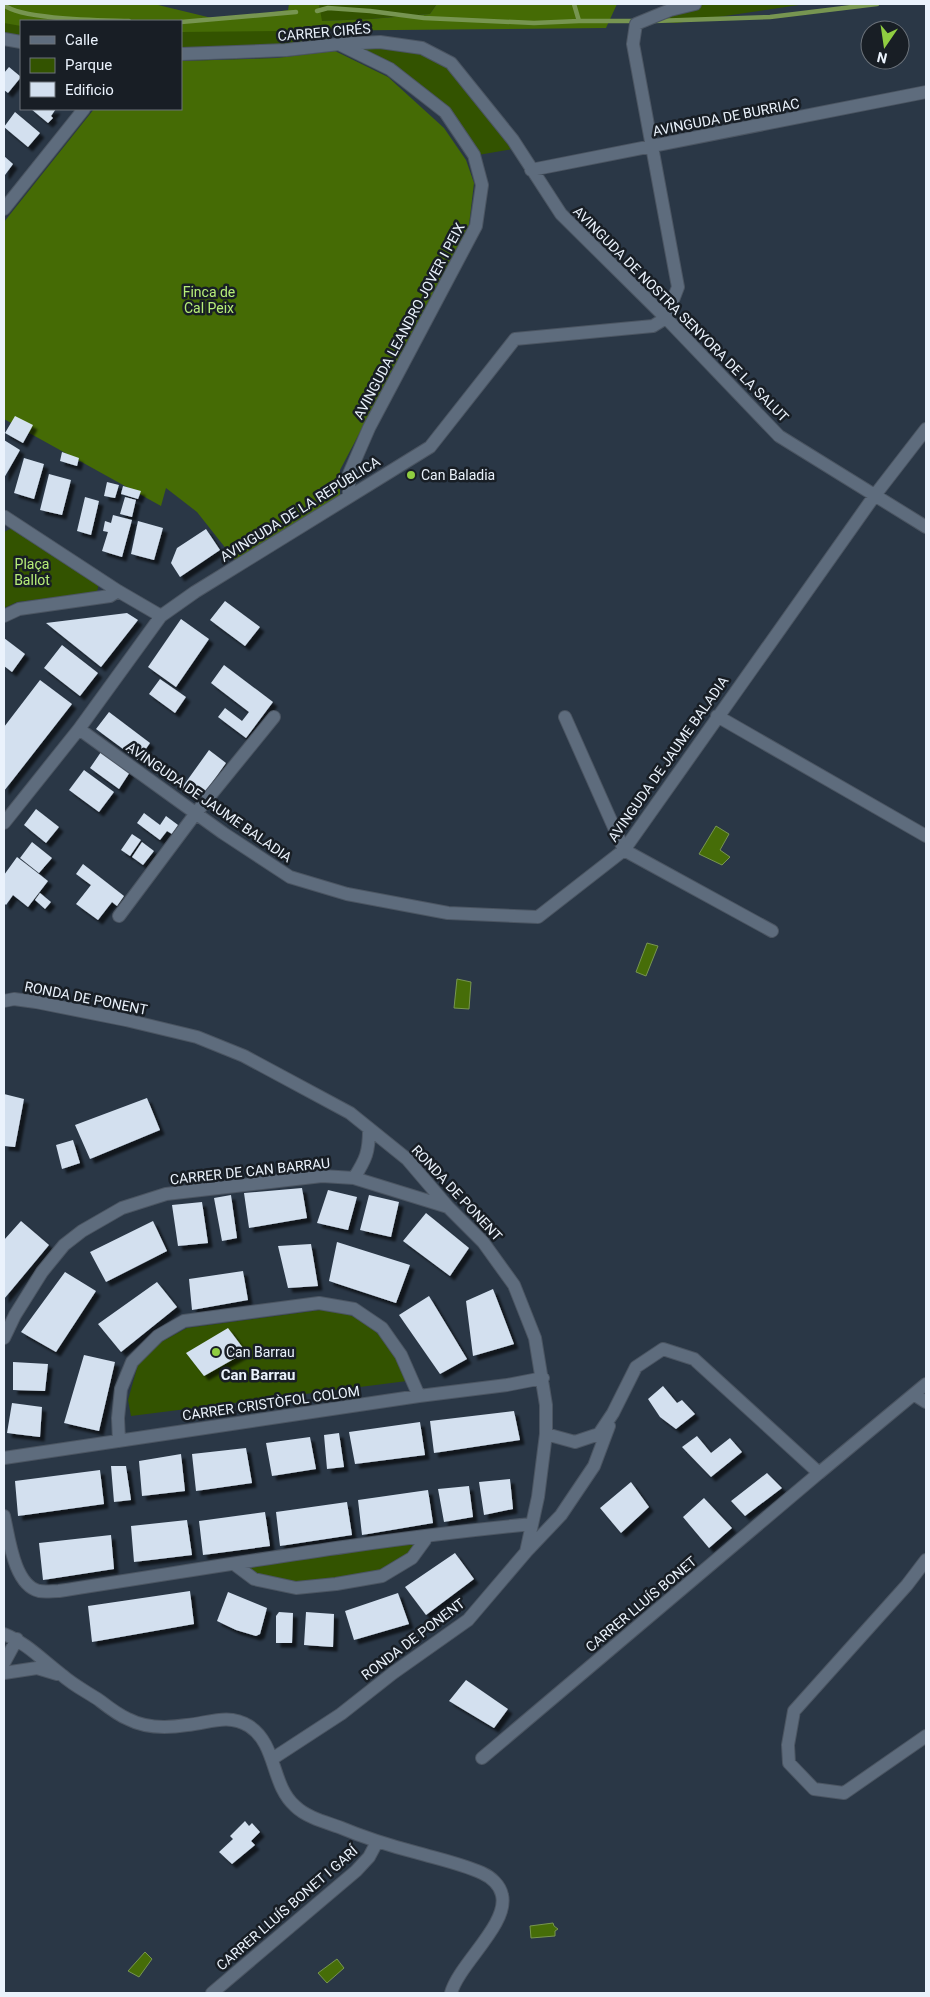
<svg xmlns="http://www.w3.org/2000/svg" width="930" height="1997" viewBox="0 0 930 1997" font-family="Roboto,sans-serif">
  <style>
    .green { fill: #335300 }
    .forest { fill: #456b05 }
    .water { fill: #466d08; stroke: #779551 }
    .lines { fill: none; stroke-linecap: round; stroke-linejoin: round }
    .stream { stroke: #779551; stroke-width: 4.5 }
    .building { fill: #d3e0ef; filter: url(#shadow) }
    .street-casing { stroke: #4b5562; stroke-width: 14 }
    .street { stroke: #5e6c7d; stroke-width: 12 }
    .poi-dot { fill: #90cd41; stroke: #181e25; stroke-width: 2 }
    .labels { text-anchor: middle; stroke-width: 5; stroke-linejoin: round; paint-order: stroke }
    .street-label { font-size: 14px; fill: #eaf2fc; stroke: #181e25 }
    .park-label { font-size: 14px; fill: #b6ed79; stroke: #181e25 }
    .poi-label { font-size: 14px; fill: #eaf2fc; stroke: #181e25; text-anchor: start }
    .neighbourhood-label { font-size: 15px; font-weight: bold; fill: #eaf2fc; stroke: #181e25 }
  </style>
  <defs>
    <filter id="shadow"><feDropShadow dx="4.5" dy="4.5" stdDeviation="1" flood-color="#0009"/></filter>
  </defs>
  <rect width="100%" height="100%" fill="#2a3746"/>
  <path class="green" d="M4 4 224 25 312 23 335 43 181 51V21H21V39L4 37Z
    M319 4H437L430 14 371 19 321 21Z
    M701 4H806L677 23 655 22Z
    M379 46 421 53 451 68 513 149 478 155 448 112 355 47Z
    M12 528 99 583 97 592 17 602 4 608V532Z
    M321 1310C331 1312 343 1312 352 1316 380 1328 396 1354 407 1381L131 1416 128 1400 139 1361 163 1341 187 1328Z
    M423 1542 381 1575 296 1587 254 1576 238 1565Z"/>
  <path class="forest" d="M4 4H154L220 20 288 10 289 4H319L322 21 371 19 430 14 437 4H617L606 28 181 32V21H21V26L4 23Z
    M335 51 388 77 444 128 466 160 474 183 469 225 340 470V496L235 560 197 512 166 488 161 506 4 419V222L94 109H181V61L277 58Z"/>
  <path class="water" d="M716 826 729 834 720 850 730 857 722 865 699 854Z
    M647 943 658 946 646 976 636 972Z
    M457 979 471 982 469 1009 454 1008Z
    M553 1923 554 1926 558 1929 555 1931V1936L531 1938 530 1926Z
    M145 1952 152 1959 139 1977 128 1971Z
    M337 1959 344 1968 327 1983 318 1973Z"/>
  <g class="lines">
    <path class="stream" d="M574 4 579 21
      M4 5C22 20 103 20 129 21
      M317 11 328 8 370 11 424 18 534 23 579 21H636
      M654 21 770 17 877 4
      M181 22 296 12"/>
  </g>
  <path class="building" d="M9 67 21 77 8 93 4 90V73Z
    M31 109H56L51 116 53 118 48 123Z
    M15 112 40 133 28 147 4 127Z
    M4 156 13 164 5 175 4 174Z
    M15 416 33 425 23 443 5 433Z
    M4 440 20 450 4 478Z
    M62 452 79 458 77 466 60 461Z
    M24 458 44 464 34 499 14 493Z
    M49 474 71 480 62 515 40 510Z
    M107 482 119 485 115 498 104 496Z
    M123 486 141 491 138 499 121 494Z
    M85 497 99 501 91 535 77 531Z
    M125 497 136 500 132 517 120 514Z
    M113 515 132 520 122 557 102 551 108 532 103 531 105 521 111 523Z
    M138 521 163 528 154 560 131 554Z
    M206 529 220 550 180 577 171 563 177 548Z
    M225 601 260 627 245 646 210 620Z
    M127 613 138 620 101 667 46 623Z
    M181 619 209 639 176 687 148 667Z
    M4 638 25 654 12 672 4 666Z
    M62 645 98 673 80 696 44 668Z
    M224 665 273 702 246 738 218 717 225 708 242 721 249 712 211 683Z
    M160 679 186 697 175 713 149 694Z
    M40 680 72 704 4 791V727Z
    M109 712 150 743 138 760 96 729Z
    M209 750 226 763 198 802 181 789Z
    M101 752 130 772 119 789 90 768Z
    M84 770 114 792 99 812 69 790Z
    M36 809 59 827 46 843 24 825Z
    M144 813 160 825 166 816 178 825 172 834 167 831 160 840 137 823Z
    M132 834 141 840 130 856 121 850Z
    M32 842 52 858 39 873 20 858Z
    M142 842 154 851 143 865 132 857Z
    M17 857 48 881 28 907 13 895 6 905 4 903V875Z
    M83 864 124 896 117 906 112 902 98 920 76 904 91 885 76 874Z
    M40 893 51 902 45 909 35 900Z
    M4 1094 24 1099 15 1147 4 1146Z
    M147 1098 160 1130 90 1159 75 1125Z
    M73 1140 80 1163 62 1169 56 1145Z
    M302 1188 307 1218 249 1228 244 1193Z
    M328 1190 357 1197 348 1230 317 1223Z
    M231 1195 237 1238 222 1241 214 1198Z
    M369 1195 399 1202 391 1237 360 1230Z
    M202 1202 208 1243 178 1246 172 1205Z
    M426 1213 469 1248 450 1276 403 1241Z
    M21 1221 49 1245 4 1299V1240Z
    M153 1221 167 1251 106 1282 90 1252Z
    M337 1242 410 1265 396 1303 329 1281Z
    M311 1244 318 1286 288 1288 278 1246Z
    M243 1271 248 1300 192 1310 189 1279Z
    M65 1272 96 1291 56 1352 21 1332Z
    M157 1282 177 1307 121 1352 98 1324Z
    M493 1289 514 1344 473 1356 466 1301Z
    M429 1296 467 1359 440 1374 399 1315Z
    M228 1328 246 1352 204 1376 186 1353Z
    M84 1355 115 1362 99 1431 64 1423Z
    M13 1362 48 1364 45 1391 13 1390Z
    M663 1386 677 1403 682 1400 695 1414 676 1429 660 1417 648 1399Z
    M12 1403 42 1407 40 1437 7 1433Z
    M514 1411 520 1440 434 1453 430 1421Z
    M420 1422 425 1455 355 1464 349 1432Z
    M339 1433 344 1467 327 1469 324 1435Z
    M697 1436 711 1453 730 1438 742 1452 711 1477 682 1447Z
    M310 1437 316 1469 272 1476 266 1443Z
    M246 1448 252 1483 196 1491 192 1454Z
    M181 1454 185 1491 142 1496 139 1461Z
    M111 1466H126L131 1500 114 1502Z
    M100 1470 104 1504 18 1516 15 1481Z
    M767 1473 782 1488 745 1516 731 1501Z
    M510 1479 513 1509 484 1515 479 1482Z
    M631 1482 649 1507 621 1533 600 1508Z
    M469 1486 473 1517 444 1522 438 1489Z
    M428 1490 433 1523 362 1535 358 1500Z
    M704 1498 732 1528 709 1548 683 1517Z
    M347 1502 352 1535 280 1546 276 1512Z
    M265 1512 270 1546 203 1555 199 1521Z
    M187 1520 192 1555 134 1562 131 1526Z
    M111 1535 114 1569 43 1580 39 1543Z
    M455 1553 474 1579 426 1615 405 1587Z
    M190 1591 194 1624 92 1642 88 1606Z
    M228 1592 267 1608 260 1634 256 1636 236 1630 217 1621Z
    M398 1593 409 1624 354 1640 345 1611Z
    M279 1612 293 1613 292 1643H276V1616Z
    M306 1612 334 1614 333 1647 304 1645Z
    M466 1680 508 1709 494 1728 449 1701Z
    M245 1821 249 1826 252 1823 260 1832 251 1841 255 1845 232 1864 219 1852 233 1839 230 1836Z"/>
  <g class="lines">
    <defs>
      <path id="street" d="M4 39 21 42
        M341 45 390 69 445 112 474 155 482 185 476 226 369 428 349 474V497
        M181 54 286 50 339 44 380 42 422 48 451 63 513 140 561 214 666 318 779 436 926 527
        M531 170 926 92
        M4 209 84 109
        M666 318 678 287 633 44 636 24 670 10 695 4
        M4 518 5 517 118 591 161 616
        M4 616 19 609 110 596 118 591
        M717 716 926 836
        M565 717 624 850 772 931
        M79 729 223 833 290 877 347 894 448 913 538 917 624 850 875 495 926 429
        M4 823 79 729 161 616 195 592 430 447 515 339 653 326 666 318
        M119 916 196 813 274 717
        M4 1001 14 999 36 1002 126 1020 197 1037 244 1056 350 1113 407 1159 448 1207 483 1242 514 1285 535 1338 546 1405V1434L538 1497 526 1552 468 1620 393 1673 341 1714 272 1759
        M354 1178C366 1159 369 1152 369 1130
        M4 1338 15 1315 42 1272 64 1245 82 1231 122 1208 166 1194 322 1176 354 1178 448 1207
        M915 1395 926 1402
        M546 1434 575 1442 599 1434 613 1413 636 1367 663 1349 694 1359 819 1473 926 1384
        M119 1441 118 1418 121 1389 132 1362 158 1336 184 1321 319 1303 354 1309 382 1328 401 1355 419 1396
        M4 1458 419 1396 507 1385 543 1378
        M4 1516C9 1538 14 1585 39 1591 45 1592 53 1591 59 1591 216 1567 374 1539 532 1524
        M526 1552 561 1515 594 1466 609 1426
        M926 1560 907 1585 794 1711 788 1745 789 1763 814 1789 844 1793 926 1736
        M234 1564 254 1579 296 1588 336 1584 382 1576 412 1558 428 1536
        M4 1634C27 1643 42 1660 62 1675 73 1685 87 1692 99 1700 108 1707 118 1715 128 1719 145 1728 168 1728 187 1725 209 1723 228 1713 249 1726 277 1744 271 1785 295 1806 306 1817 325 1822 339 1827 365 1838 391 1846 418 1853 439 1859 462 1864 482 1873 491 1877 500 1885 502 1895 509 1924 459 1964 451 1993
        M4 1663 17 1639
        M4 1673 37 1668 57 1674
        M482 1758 819 1473
        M212 1993 356 1871 369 1857 377 1842"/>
    </defs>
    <use href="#street" class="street-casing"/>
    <use href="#street" class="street"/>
  </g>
  <g class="poi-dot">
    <circle cx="411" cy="475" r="5"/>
    <circle cx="216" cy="1352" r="5"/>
  </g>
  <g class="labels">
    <g class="street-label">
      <text transform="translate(324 32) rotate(-5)" y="5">CARRER CIRÉS</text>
      <text transform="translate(726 117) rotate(-11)" y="5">AVINGUDA DE BURRIAC</text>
      <text transform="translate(681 314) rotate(45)" y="5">AVINGUDA DE NOSTRA SENYORA DE LA SALUT</text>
      <text transform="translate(409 321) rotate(-62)" y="5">AVINGUDA LEANDRO JOVER I PEIX</text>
      <text transform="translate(300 509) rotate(-32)" y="5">AVINGUDA DE LA REPÚBLICA</text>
      <text transform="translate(668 759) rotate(-55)" y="5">AVINGUDA DE JAUME BALADIA</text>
      <text transform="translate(209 802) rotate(35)" y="5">AVINGUDA DE JAUME BALADIA</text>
      <text transform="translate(86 998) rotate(11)" y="5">RONDA DE PONENT</text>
      <text transform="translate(250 1171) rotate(-6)" y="5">CARRER DE CAN BARRAU</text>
      <text transform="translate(457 1193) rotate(47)" y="5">RONDA DE PONENT</text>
      <text transform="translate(271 1403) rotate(-8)" y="5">CARRER CRISTÒFOL COLOM</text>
      <text transform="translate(641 1604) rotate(-40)" y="5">CARRER LLUÍS BONET</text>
      <text transform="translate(413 1639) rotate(-37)" y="5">RONDA DE PONENT</text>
      <text transform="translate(287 1908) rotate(-41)" y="5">CARRER LLUÍS BONET I GARÍ</text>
    </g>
    <g class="park-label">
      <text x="209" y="297">Finca de<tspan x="209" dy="16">Cal Peix</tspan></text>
      <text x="32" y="569">Plaça<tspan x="32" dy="16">Ballot</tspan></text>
    </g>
    <g class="poi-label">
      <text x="421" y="480">Can Baladia</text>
      <text x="226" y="1357">Can Barrau</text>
    </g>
    <g class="neighbourhood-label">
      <text x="258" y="1380">Can Barrau</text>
    </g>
  </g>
  <rect width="930" height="1997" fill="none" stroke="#eaf2fc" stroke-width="10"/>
  <rect x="20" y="20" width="162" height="90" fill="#181e25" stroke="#6c737b"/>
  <rect x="30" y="36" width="25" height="8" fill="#5e6c7d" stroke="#6c737b"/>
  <text x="65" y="45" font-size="15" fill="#eaf2fc">Calle</text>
  <rect x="30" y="58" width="25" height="15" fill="#335300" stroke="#6c737b"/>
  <text x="65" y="70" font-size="15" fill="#eaf2fc">Parque</text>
  <rect x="30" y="82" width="25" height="15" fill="#d3e0ef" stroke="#6c737b"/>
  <text x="65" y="95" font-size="15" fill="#eaf2fc">Edificio</text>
  <g transform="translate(885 45) rotate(193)"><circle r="24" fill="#181e25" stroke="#6c737b"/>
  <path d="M0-4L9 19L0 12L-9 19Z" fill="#90cd41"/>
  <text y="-8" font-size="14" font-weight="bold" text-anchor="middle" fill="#eaf2fc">N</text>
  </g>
</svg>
